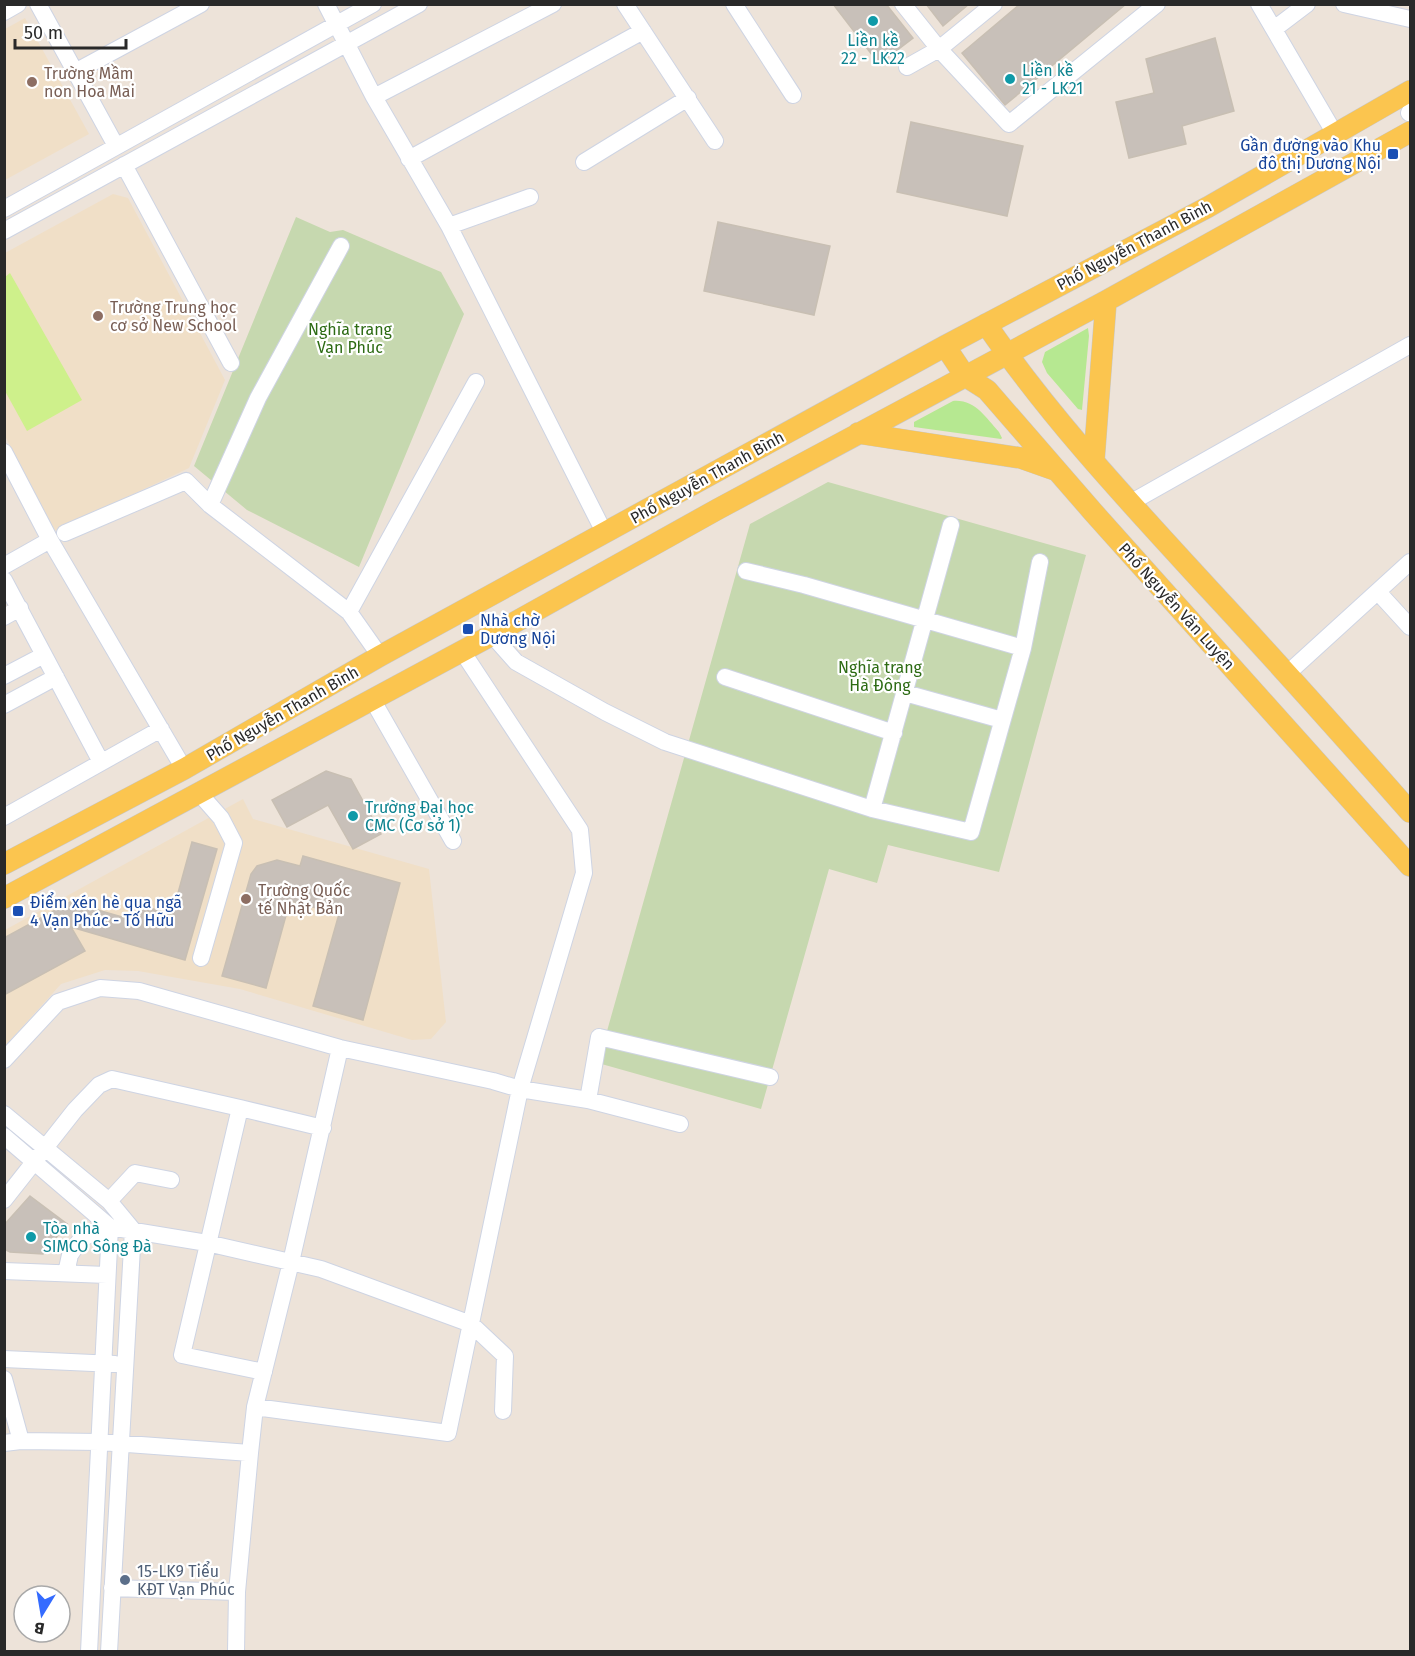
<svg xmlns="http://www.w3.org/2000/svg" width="1415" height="1656" viewBox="0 0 1415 1656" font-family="'Fira Sans',sans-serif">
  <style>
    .education { fill: #f0dfc7 }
    .green { fill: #b6e891 }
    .cemetery { fill: #c6d8af }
    .pitch { fill: #cef08b }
    .building { fill: #c8c0b9; stroke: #c8bfb3; stroke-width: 1.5 }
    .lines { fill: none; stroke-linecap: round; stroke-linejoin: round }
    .minor-casing { stroke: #ced4e3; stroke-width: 18 }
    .major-casing { stroke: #c7c7c7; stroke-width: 22 }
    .minor { stroke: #fff; stroke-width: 16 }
    .major { stroke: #fbc54f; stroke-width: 21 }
    .culture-dot { fill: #0f9aa8; stroke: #fff; stroke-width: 2 }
    .education-dot { fill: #8d6e63; stroke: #fff; stroke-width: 2 }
    .transit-dot { fill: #1a4fb4; stroke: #fff; stroke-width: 2 }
    .service-dot { fill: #5c6f8a; stroke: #fff; stroke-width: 2 }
    .labels { text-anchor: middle; stroke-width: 4.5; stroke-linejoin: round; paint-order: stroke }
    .culture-label { font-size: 16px; fill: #0d838f; stroke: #fff; text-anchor: start }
    .education-label { font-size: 16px; fill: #785e54; stroke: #fff; text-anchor: start }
    .transit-label { font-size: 16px; fill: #164399; stroke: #fff; text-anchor: start }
    .street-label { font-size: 16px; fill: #292929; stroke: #fff }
    .park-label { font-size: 16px; fill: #2d6b14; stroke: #fff }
    .service-label { font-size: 16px; fill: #4e5e75; stroke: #fff; text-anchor: start }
  </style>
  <rect width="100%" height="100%" fill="#ede3d9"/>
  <path class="education" d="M25 18 89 134 5 180V29Z
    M113 194 128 198 225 380 189 468 54 531 5 436V253Z
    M243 799 253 819 429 869 446 1022 431 1039 412 1040 240 989 138 971 105 970 61 984 5 1046V930Z"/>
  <path class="green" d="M1088 328 1089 336 1082 410 1078 409 1047 373 1042 362 1045 352Z
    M953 401C975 399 986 418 999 432L1002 438 1001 439 914 427V422Z"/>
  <path class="cemetery" d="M296 217 330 232 343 230 441 272 464 314 359 567 247 510 194 466Z
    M828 482 1086 555 999 872 888 845 877 883 829 869 761 1109 598 1063 750 524Z"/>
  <path class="pitch" d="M10 273 82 400 27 431 5 391V277Z"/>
  <path class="building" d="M833 4H886L913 38 879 64Z
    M926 4H969L943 26Z
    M1020 4H1126L1005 105 962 53Z
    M1215 38 1234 111 1182 126 1186 144 1129 158 1116 102 1154 93 1146 59Z
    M911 122 1023 146 1007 216 897 192Z
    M718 222 830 246 814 315 704 291Z
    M326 771 351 779 381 834 353 849 328 805 287 827 272 800Z
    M192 842 217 849 185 960 71 927 85 951 4 995V938L70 902 136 921 141 905 172 915Z
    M303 856 400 883 363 1020 313 1006 339 914 290 901 266 988 222 976 251 874 257 866 277 860 300 866Z
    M30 1196 67 1224 43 1254 10 1252 4 1249V1225Z"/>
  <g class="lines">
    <defs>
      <path id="minor" d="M38 4 116 146
        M326 4 374 97 449 226 605 534
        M625 4 715 141
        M734 4 793 95
        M903 4 939 49 1009 124 1157 4
        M1259 4 1335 134
        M1344 4 1410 19
        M4 12 18 4
        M1274 29 1307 4
        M907 67 939 49 994 4
        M75 72 201 4
        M374 97 553 4
        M1409 113 1410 111
        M409 159 643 31
        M584 162 688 98
        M124 165 231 363
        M4 209 373 4
        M449 226 530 197
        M4 231 419 4
        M4 452 50 540 184 769
        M1130 503 1410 345
        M210 505 258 398 341 246
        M951 525 872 809 971 832 1023 648 1040 562
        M65 533 186 481 210 505 349 612 380 656
        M4 566 50 540
        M746 571 804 585 1023 648
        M4 580 101 762
        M1378 592 1410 627
        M349 612 476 382
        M4 617 20 608
        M492 635 516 662 605 712 665 742 872 809
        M1288 673 1410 562
        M4 676 44 655
        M725 677 894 733
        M905 693 1002 720
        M372 699 453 841
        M4 705 56 677
        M199 793 221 818 234 843 201 958
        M4 817 161 729
        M4 1060 58 1002 100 988 139 991 340 1048 493 1081 520 1089 588 1100 680 1124
        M588 1100 599 1037 770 1077
        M240 1108 323 1128
        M4 1114 109 1201 133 1230 109 1652
        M4 1136 110 1227 89 1652
        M4 1200 75 1110 99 1085 112 1079 240 1108 182 1355 264 1372
        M109 1201 135 1173 171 1180
        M4 1271 107 1275
        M66 1273 70 1255 80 1240 94 1232 110 1227 207 1243 321 1269 471 1324 505 1356 503 1411
        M4 1359 115 1364
        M4 1379 21 1441
        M255 1407 448 1433 520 1089 584 873 580 830 462 651
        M4 1443 21 1441 100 1442 250 1453 255 1407 291 1262 340 1048
        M112 1588 237 1592 236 1652
        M237 1592 250 1453"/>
      <path id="major" d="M986 324C1051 419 1131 504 1209 589 1277 662 1344 737 1410 812
        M945 346 965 376 987 390 1093 512 1410 866
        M858 433 1021 458 1055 470
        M1094 460 1106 301
        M4 864 184 769 380 656 945 346 1208 207 1410 91
        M4 898 492 635 718 509 1106 301 1410 132"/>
    </defs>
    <use href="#minor" class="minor-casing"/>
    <use href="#major" class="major-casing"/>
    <use href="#minor" class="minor"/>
    <use href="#major" class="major"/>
  </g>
  <g class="culture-dot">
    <circle cx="873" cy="21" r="6"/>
    <circle cx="1010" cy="79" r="6"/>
    <circle cx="353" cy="816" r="6"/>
    <circle cx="31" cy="1237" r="6"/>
  </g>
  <g class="education-dot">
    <circle cx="32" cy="82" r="6"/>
    <circle cx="98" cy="316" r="6"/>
    <circle cx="246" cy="899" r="6"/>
  </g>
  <g class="transit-dot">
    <rect x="1387" y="148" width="12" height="12" rx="3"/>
    <rect x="462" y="623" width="12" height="12" rx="3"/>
    <rect x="12" y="905" width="12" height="12" rx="3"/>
  </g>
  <circle class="service-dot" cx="125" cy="1580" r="6"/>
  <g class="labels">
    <g class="culture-label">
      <text x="873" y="46" text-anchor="middle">Liền kề<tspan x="873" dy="18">22 - LK22</tspan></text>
      <text x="1022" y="76">Liền kề<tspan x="1022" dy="18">21 - LK21</tspan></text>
      <text x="365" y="813">Trường Đại học<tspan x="365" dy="18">CMC (Cơ sở 1)</tspan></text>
      <text x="43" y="1234">Tòa nhà<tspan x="43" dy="18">SIMCO Sông Đà</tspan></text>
    </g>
    <g class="education-label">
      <text x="44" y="79">Trường Mầm<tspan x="44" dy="18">non Hoa Mai</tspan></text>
      <text x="110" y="313">Trường Trung học<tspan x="110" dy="18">cơ sở New School</tspan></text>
      <text x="258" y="896">Trường Quốc<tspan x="258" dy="18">tế Nhật Bản</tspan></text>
    </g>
    <g class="transit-label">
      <text x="1381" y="151" text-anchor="end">Gần đường vào Khu<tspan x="1381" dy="18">đô thị Dương Nội</tspan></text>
      <text x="480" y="626">Nhà chờ<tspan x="480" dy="18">Dương Nội</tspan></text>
      <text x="30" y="908">Điểm xén hè qua ngã<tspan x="30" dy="18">4 Vạn Phúc - Tố Hữu</tspan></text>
    </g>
    <g class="street-label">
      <text transform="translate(1134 245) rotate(-28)" y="6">Phố Nguyễn Thanh Bình</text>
      <text transform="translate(707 477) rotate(-29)" y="6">Phố Nguyễn Thanh Bình</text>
      <text transform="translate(1177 606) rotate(48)" y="6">Phố Nguyễn Văn Luyện</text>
      <text transform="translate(282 713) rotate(-30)" y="6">Phố Nguyễn Thanh Bình</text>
    </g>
    <g class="park-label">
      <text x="350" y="335">Nghĩa trang<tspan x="350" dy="18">Vạn Phúc</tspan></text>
      <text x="880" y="673">Nghĩa trang<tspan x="880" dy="18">Hà Đông</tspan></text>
    </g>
    <g class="service-label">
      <text x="137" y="1577">15-LK9 Tiểu<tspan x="137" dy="18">KĐT Vạn Phúc</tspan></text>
    </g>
  </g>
  <rect width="1415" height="1656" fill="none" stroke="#292929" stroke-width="12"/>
  <g transform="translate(42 1614) rotate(191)"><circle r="28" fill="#ffffff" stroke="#a9a9a9" stroke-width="1.5"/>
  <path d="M0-4.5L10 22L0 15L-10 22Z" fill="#346bff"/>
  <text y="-9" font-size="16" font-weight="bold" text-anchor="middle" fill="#292929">B</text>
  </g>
  <path d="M15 39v9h111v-9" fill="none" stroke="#292929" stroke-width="3"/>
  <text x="24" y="39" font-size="18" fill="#292929" stroke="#ffffff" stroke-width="4.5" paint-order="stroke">50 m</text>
</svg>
